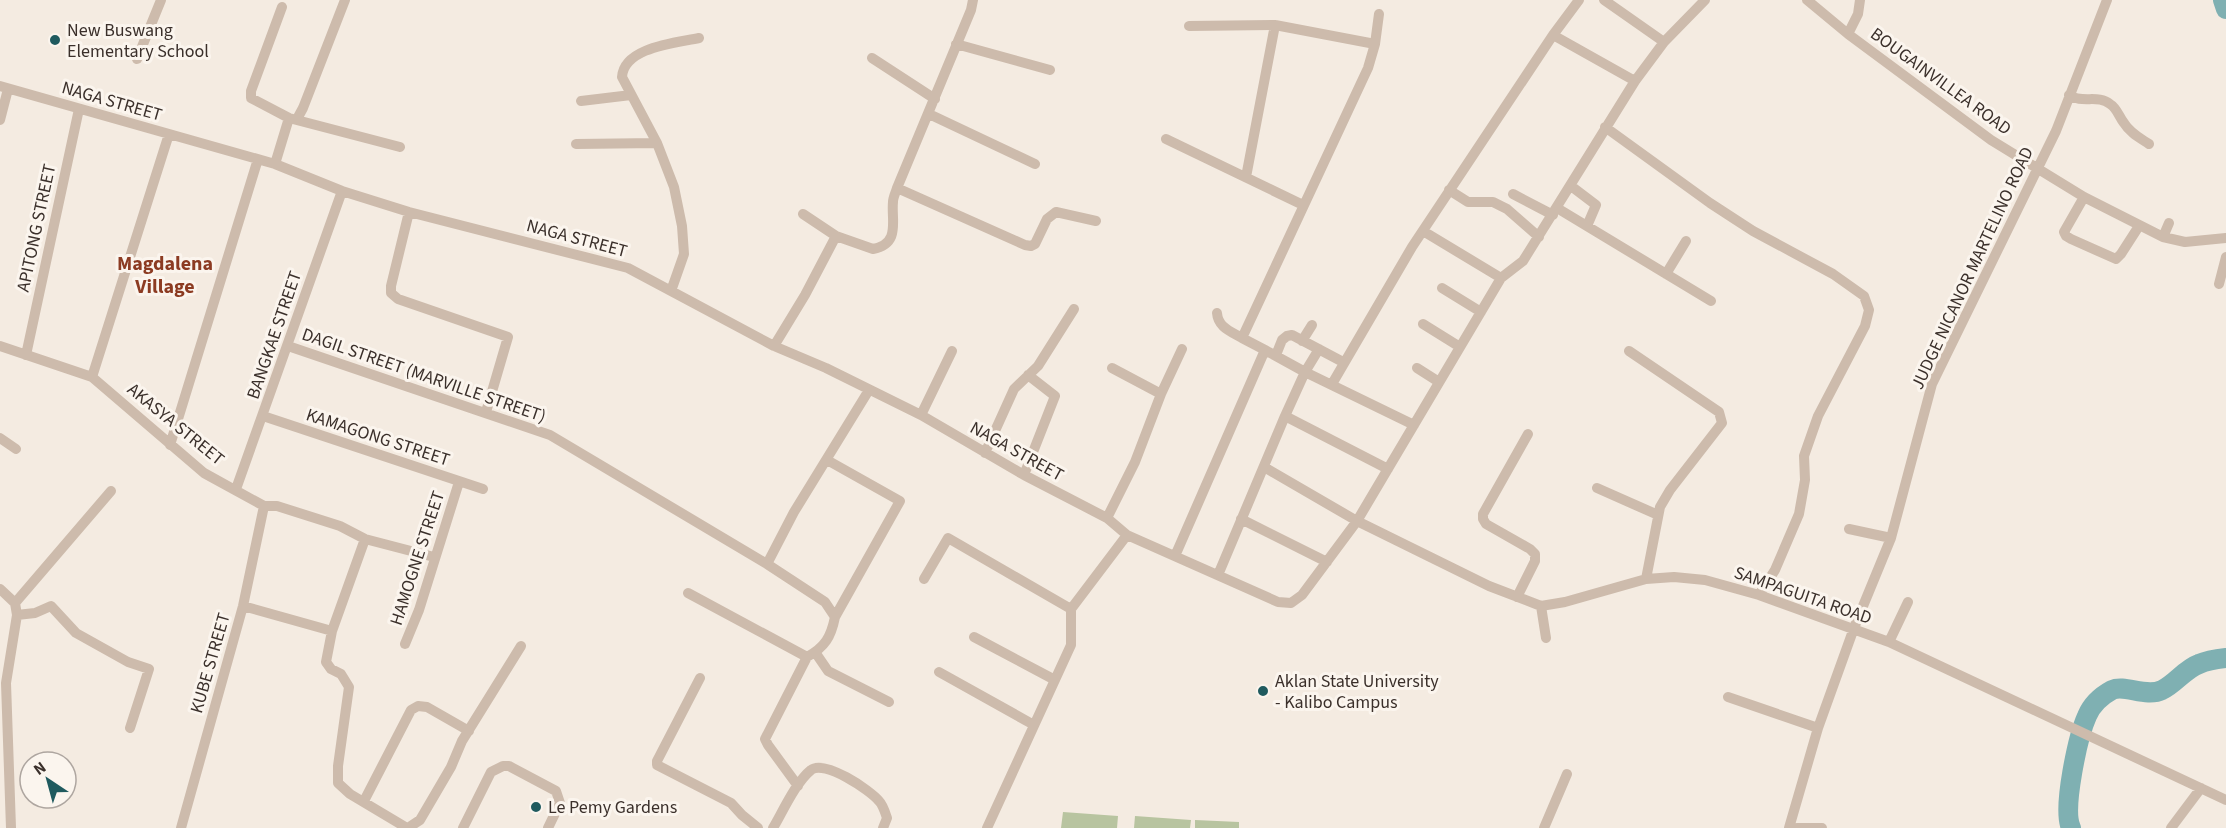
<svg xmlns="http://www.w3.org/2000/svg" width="2226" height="828" viewBox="0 0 2226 828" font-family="'Source Sans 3',sans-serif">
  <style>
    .green { fill: #b8c4a0 }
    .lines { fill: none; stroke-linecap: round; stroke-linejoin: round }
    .river { stroke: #7fb0b2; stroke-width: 20 }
    .minor { stroke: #cdbbac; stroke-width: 10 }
    .poi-dot { fill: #1f5a5e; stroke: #fbf5ee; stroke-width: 2 }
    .labels { text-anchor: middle; stroke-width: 6; stroke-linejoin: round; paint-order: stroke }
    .poi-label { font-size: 18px; fill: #3b302b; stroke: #fbf5ee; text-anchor: start }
    .street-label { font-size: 18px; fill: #3b302b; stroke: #fbf5ee }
    .neighbourhood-label { font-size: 20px; font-weight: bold; fill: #8c3b22; stroke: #fbf5ee }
  </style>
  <rect width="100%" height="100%" fill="#f4ebe1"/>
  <path class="green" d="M1063 812 1118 816 1117 828H1061Z
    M1135 816 1191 820 1190 828H1134Z
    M1195 820 1239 822V828H1195Z"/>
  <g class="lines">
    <path class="river" d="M2223 0 2226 9
      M2071 828C2062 809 2078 736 2087 716 2092 704 2101 696 2112 690 2125 684 2146 698 2162 690 2175 684 2185 669 2199 664 2208 660 2217 659 2226 658"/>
    <path class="minor" d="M1604 0 1664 42
      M1807 0 1848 34 1991 140 2084 197 2163 237 2185 242 2226 238
      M282 7 251 91V98L289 118 400 147
      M1189 26 1275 25 1375 44
      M1848 34 1858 14 1860 0
      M1553 35 1635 81
      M956 44 1050 70
      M872 58 935 99
      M137 59 161 0
      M0 86 275 164 342 191 409 212 628 268 774 346 826 368 921 415 1024 475 1107 518 1127 535 1071 609V645L987 828
      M2069 95C2082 104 2098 94 2110 104 2117 108 2119 117 2124 123 2130 133 2140 138 2149 144
      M581 101 631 95
      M929 114 1035 164
      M297 119 303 108 345 0
      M0 120 8 89
      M1605 127 1710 203 1753 231 1833 274 1864 296 1869 310 1865 326 1818 416 1804 456 1805 480 1799 514 1775 570 1759 595
      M1166 139 1303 205
      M576 144 657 143
      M275 164 289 118
      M1246 177 1275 25
      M1571 186 1596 205 1587 226
      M897 188 1025 245 1031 246 1035 244 1047 219 1056 212 1096 221
      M1449 190 1468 202H1493L1507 209 1539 237
      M1513 194 1553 215
      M2084 197 2064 232 2066 236 2071 239 2116 259 2121 254 2139 226
      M1557 208 1711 301
      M409 212 391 286V293L398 299 508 337 486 412
      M803 214 836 236
      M1423 231 1501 278
      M2163 237 2169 223
      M1666 274 1686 241
      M2219 284 2226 257
      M1442 288 1481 312
      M671 291 684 254 682 226 674 187 657 143 622 77C624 47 676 43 699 38
      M1217 313C1218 327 1230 331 1242 338
      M1423 324 1460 347
      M1302 341 1312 325
      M0 346 92 377 204 473 264 506H277L340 526 365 539 434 557
      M288 346 550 435 767 564 825 602 835 617C831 637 825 647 807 657
      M774 346 805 295 836 236 873 249C901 244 891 220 893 202 893 197 896 192 897 188L971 10 973 0
      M1265 350 1242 338 1368 68 1375 44 1379 14
      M1629 351 1719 412 1722 423 1670 490 1660 507 1646 579
      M26 355 79 109
      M1276 355 1282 340 1287 336 1292 335 1343 362
      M1112 368 1161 394
      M1417 368 1439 382
      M92 377 169 134
      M1332 384 1412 247 1553 35 1579 0
      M921 415 952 351
      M263 416 483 489
      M1285 416 1388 469
      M0 438 16 449
      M170 445 258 159
      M985 453 1014 389 1038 366 1074 309
      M827 460 900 501 835 617
      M1264 467 1357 521 1489 586 1541 606 1565 602 1646 579 1674 577 1705 580 1759 595 1889 642 2226 800
      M1024 475 1055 396 1028 375
      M1597 488 1658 515
      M236 489 342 191
      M1107 518 1135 462 1161 394 1182 349
      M1241 519 1327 562
      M1849 529 1891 538
      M1127 535 1278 602 1291 603 1302 595 1357 521 1501 278 1523 261 1635 81 1664 42 1705 0
      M365 539 332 631 326 662 331 669 341 674 349 687 338 766V783L350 794 407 828
      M1175 556 1265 350 1305 372 1414 425
      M767 564 794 512 869 390
      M1218 575 1285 416 1305 372 1319 349
      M924 579 948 538 1071 609
      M0 589 15 603 17 615 6 683 11 828
      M688 593 807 657 765 739 768 745 798 786
      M1517 597 1535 561V554L1530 549 1486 524 1483 519V514L1528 434
      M15 603 111 491
      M243 606 332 631
      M1541 606 1546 638
      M17 615 35 613 51 606 76 633 128 662 149 669 130 728
      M974 637 1055 680
      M1889 642 1908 602
      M405 644 419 610 459 482
      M815 652 828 671 889 702
      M939 672 1034 725
      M700 678 657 761V765L731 803 742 815 758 828
      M1728 697 1818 728
      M364 801 411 710 418 706 427 707 469 731
      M181 828 243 606 264 506
      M408 828 420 820 451 767 462 741 521 646
      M463 828 491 772 503 766H509L556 791 560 803 548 828
      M773 828C783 811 796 782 811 770 824 759 870 790 879 801 883 805 885 812 887 818L883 828
      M1544 828 1567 774
      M1789 828 1818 728 1854 628 1891 538 1932 384 2056 131 2107 0
      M1797 828H1822
      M2171 828 2201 788"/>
  </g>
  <g class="poi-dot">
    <circle cx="55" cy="40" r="6"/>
    <circle cx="1263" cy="691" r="6"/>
    <circle cx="536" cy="807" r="6"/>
  </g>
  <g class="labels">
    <g class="poi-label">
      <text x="67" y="36">New Buswang<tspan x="67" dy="21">Elementary School</tspan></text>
      <text x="1275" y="687">Aklan State University<tspan x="1275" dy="21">- Kalibo Campus</tspan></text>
      <text x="548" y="813">Le Pemy Gardens</text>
    </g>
    <g class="street-label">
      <text transform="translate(1941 81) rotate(36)" y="6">BOUGAINVILLEA ROAD</text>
      <text transform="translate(112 101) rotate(16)" y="6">NAGA STREET</text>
      <text transform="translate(36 228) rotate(-78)" y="6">APITONG STREET</text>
      <text transform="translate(577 238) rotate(15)" y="6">NAGA STREET</text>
      <text transform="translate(1972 268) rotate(-65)" y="6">JUDGE NICANOR MARTELINO ROAD</text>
      <text transform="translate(274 335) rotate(-71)" y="6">BANGKAE STREET</text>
      <text transform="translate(424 375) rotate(19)" y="6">DAGIL STREET (MARVILLE STREET)</text>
      <text transform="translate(176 424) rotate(39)" y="6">AKASYA STREET</text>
      <text transform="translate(378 437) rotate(18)" y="6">KAMAGONG STREET</text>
      <text transform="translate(1017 451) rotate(29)" y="6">NAGA STREET</text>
      <text transform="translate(417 558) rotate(-72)" y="6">HAMOGNE STREET</text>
      <text transform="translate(1803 595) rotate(19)" y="6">SAMPAGUITA ROAD</text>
      <text transform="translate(210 663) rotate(-74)" y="6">KUBE STREET</text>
    </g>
    <g class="neighbourhood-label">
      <text x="165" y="270">Magdalena<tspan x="165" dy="23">Village</tspan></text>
    </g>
  </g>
  <g transform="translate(48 780) rotate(324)"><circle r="28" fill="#fbf5ee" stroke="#aea6a0" stroke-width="1.5"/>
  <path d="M0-4.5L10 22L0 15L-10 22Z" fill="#1f5a5e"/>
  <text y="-9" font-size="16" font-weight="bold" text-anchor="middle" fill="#3b302b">N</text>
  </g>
</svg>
